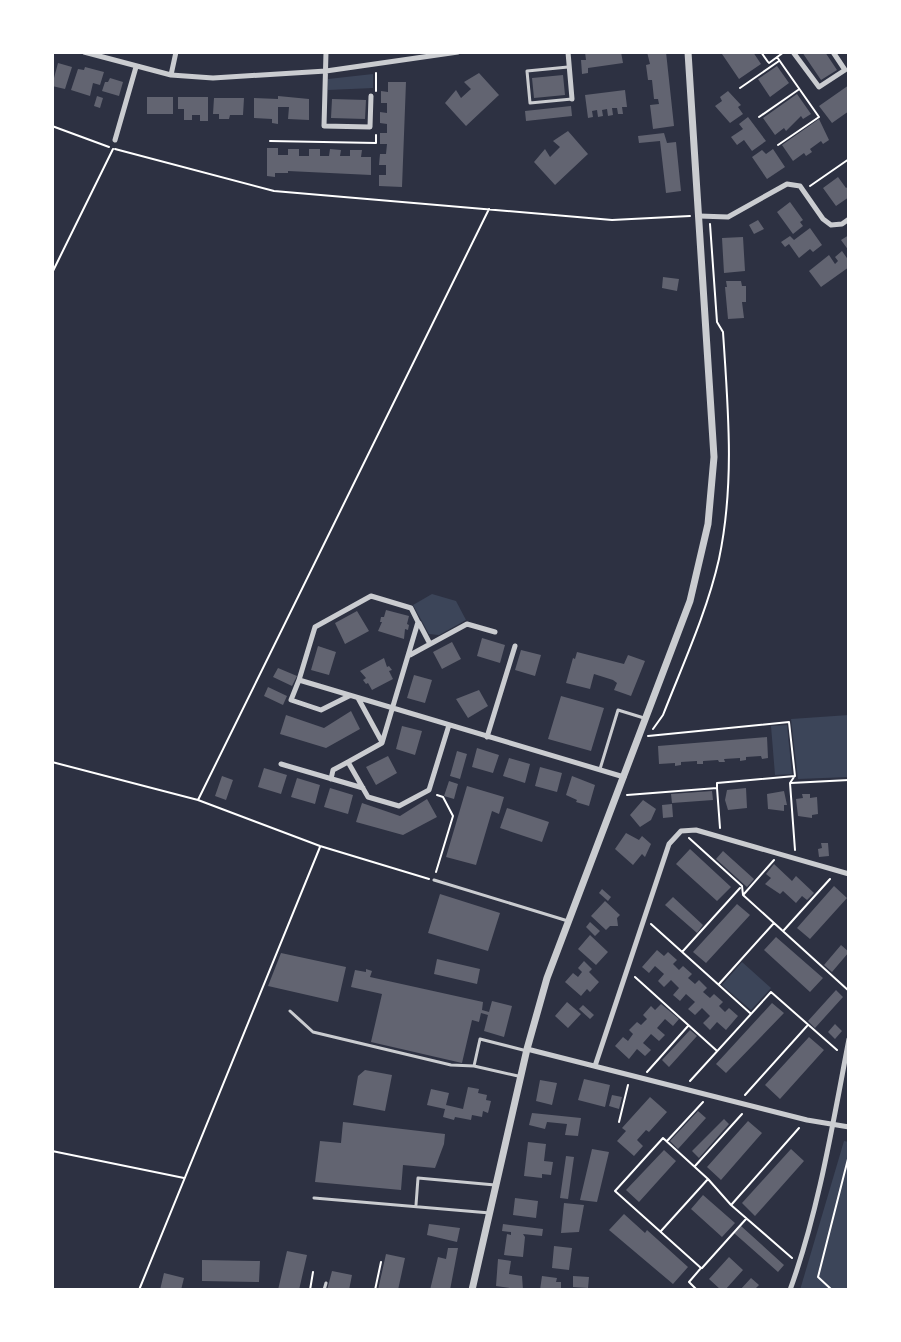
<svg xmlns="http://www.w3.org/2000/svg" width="901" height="1342" viewBox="0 0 901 1342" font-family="Roboto,sans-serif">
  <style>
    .green { fill: #3c4559 }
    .building { fill: #626471 }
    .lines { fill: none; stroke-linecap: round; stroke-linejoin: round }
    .path { stroke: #fff; stroke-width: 2 }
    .service { stroke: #caccd0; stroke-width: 3 }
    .minor { stroke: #caccd0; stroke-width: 5 }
    .tertiary { stroke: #caccd0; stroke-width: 7 }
  </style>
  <rect width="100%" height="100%" fill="#2d3142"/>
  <path class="green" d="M373 74V88L328 90V79Z
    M432 594 456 601 466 620 439 635 429 634 413 605Z
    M849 715V777L798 779 791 719Z
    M787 725 792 774 775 775 771 726Z
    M742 962 771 988 751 1010 722 985Z
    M844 1141 849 1142V1290H800Z"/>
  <path class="building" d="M585 52H621L623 63 588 68V73L582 74 581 60H586Z
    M647 52H666L674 126 653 129 650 105 659 104 658 99H654L652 80H648L646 65 650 64Z
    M726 52H753L761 64 739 79 722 54Z
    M802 52H825L837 70 821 80Z
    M58 63 72 67 65 89 52 86V77L54 78Z
    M777 66 789 83 770 97 758 79Z
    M85 67 104 72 100 85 93 83 90 96 71 90 78 69 84 70Z
    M479 73 499 95 466 126 445 103 456 90 461 98 471 89 464 82Z
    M563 75 565 95 534 98 532 78Z
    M110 78 123 82 119 96 102 91 105 82H108Z
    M388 82H406L402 187 379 186V175H386V165H379L380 154H386L387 144H380V133H387V124L380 123V112L387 113V103H381V91L388 92Z
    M849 85V111L832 123 819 106Z
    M625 90 627 107H622L623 114H618L617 108H612L613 115 608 116 607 109 602 110 603 116 598 117 597 110 592 111 593 117 588 118 585 95Z
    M728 91 741 105 738 107 743 114 730 123 715 106 722 101 720 97Z
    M797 94 811 114 803 119 801 116 786 131 784 128 775 135 763 118Z
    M97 96 103 98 100 108 94 106Z
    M278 96 309 99V120L288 119 289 107H278V124L272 123V119L254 118V98L278 99Z
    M147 97H173V114H147Z
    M178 97H208V121H200V115H192V120H184V109H178Z
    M214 98H244L243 115H230L229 119H219V114H213Z
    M332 99 366 100 365 119 331 118Z
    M571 106 572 116 526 121 525 111Z
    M748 117 766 141 752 151 744 140 737 145 731 137 743 129 739 124Z
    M819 119 829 140 823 144 821 141 810 149 812 152 806 156 804 153 793 161 782 145Z
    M568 131 588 154 555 185 534 162 545 149 550 157 560 147 553 141Z
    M664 133 667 143 676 142 681 191 666 193 660 141 639 143 638 136Z
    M267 148H278V155H288V149H299V156H309V149H320V156H329L330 149 341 150 340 156H350V150H362L361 157H371V175L288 171V173H275V177L267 176Z
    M773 149 785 167 767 179 752 157 762 150 766 154Z
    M838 177 846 188 849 186V197L836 206 823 188Z
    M790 202 803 220 800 222 803 226 793 234 777 212Z
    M758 220 764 229 754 234 749 225Z
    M810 228 822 245 813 252 810 249 799 258 789 244 785 247 781 242 790 236 794 240Z
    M849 235V251L841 240Z
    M743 237 745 271 724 273 722 238Z
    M842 251 849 261V267L821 287 809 271 829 255 835 264 838 261 835 257Z
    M663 277 679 279 677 291 662 288Z
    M726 281H741L742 286H746V302H742L744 318 728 319 725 287H727Z
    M386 610 409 616 407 624 409 625 408 630 405 629 404 639 378 631 382 622H380L381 617H384Z
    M357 611 369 631 345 644 335 623Z
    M482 638 505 645 500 663 477 656Z
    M452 642 461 659 442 669 433 652Z
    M318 646 336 652 329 675 311 670Z
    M521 650 541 655 535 676 515 670Z
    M577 652 624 664 628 655 645 661 631 696 614 690 617 683 613 680 594 674 590 689 566 683 573 658 575 659Z
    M384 658 387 667 389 666 392 670 389 671 393 679 372 690 368 683 366 684 363 680 366 678 360 671Z
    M278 668 297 676 292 686 273 677Z
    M414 675 432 680 425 703 407 698Z
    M268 687 287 696 283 705 264 696Z
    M479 690 488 706 468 718 456 699Z
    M561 696 604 708 591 751 548 739Z
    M351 711 360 729 326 748 280 734 286 715 324 728Z
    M402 726 422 731 415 755 396 749Z
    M767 737 768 758 762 759 761 756 746 757V760L740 761V758L724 759 725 762H719L718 760 703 761V764H697V761L681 762V765L675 766V763L659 764 658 746Z
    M477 748 499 755 493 773 472 767Z
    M457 751 467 754 460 779 450 776Z
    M388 756 397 773 376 785 366 767Z
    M509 758 530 764 525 783 503 776Z
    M540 767 562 773 557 792 535 786Z
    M264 768 287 775 281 794 258 787Z
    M222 776 233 780 226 800 215 796Z
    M572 776 595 785 589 806 576 802 577 800 566 795Z
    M297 778 320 785 315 804 291 797Z
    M449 781 458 784 454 799 444 796Z
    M467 786 504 797 499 814 492 811 476 865 446 857Z
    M330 788 353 795 348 814 324 807Z
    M746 788 747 808 728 810 725 800 727 790Z
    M712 791 713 800 672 803 671 794Z
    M784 791 787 805H784V811L768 809 767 794Z
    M802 794H810V798L817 797 818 814 812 815V818L798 816 796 799 803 798Z
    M427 799 437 817 403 835 356 822 362 803 400 816Z
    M643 800 656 809 651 820 640 827 630 815Z
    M672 804 673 817 663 818 662 805Z
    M507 808 549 822 542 842 500 828Z
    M626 833 639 840 642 836 651 844 645 857 642 854 633 865 615 849Z
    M821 843H828L829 856 819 857 818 849 822 848Z
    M690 849 731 887 717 901 676 864Z
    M723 851 754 879 747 887 716 859Z
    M774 864 792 881 796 876 814 893 807 900 802 896 796 903 783 891 780 894 765 884 771 878 766 874Z
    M834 886 847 898 810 939 797 928Z
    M602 889 611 897 608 901 599 893Z
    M440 894 500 913 488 951 428 933Z
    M673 897 703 925 697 933 665 905Z
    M605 901 620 915 617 918 618 926H610L606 930 591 916Z
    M737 904 750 915 706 963 693 952Z
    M590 922 600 931 595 936 586 927Z
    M590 935 608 952 596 965 578 949Z
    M776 937 823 978 810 992 764 950Z
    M841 945 849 952 832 972 824 965Z
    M657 950 664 956 668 952 677 960 673 964 679 970 683 966 692 974 688 978 695 984 699 980 707 988 703 992 710 998 714 994 723 1002 719 1006 725 1012 729 1008 738 1016 726 1030 717 1022 710 1030 703 1023 710 1016 702 1008 695 1015 688 1009 695 1002 686 994 680 1001 673 995 679 988 671 980 664 987 658 981 664 974 655 966 649 973 642 967Z
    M281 953 346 967 338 1002 268 986Z
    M437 959 480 969 477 984 434 974Z
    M584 961 592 969 589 972 599 982 590 992 587 989 581 996 565 982 573 973 578 977 582 972 578 968Z
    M366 969 372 971 370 977 483 1002 482 1010 489 1012 492 1001 512 1006 504 1037 484 1031 488 1015 481 1013 479 1022 472 1020 462 1063 371 1042 382 994 351 987 355 970 366 972Z
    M836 990 843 997 815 1028 808 1021Z
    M567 1002 581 1014 568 1028 555 1016Z
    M772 1003 784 1013 726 1073 716 1064Z
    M661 1004 679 1019 673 1026 665 1019 657 1028 665 1035 659 1041 651 1034 643 1043 651 1050 645 1056 637 1049 629 1059 615 1046 623 1037 628 1041 633 1034 629 1030 637 1022 641 1025 647 1019 643 1015 651 1006 655 1010Z
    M583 1005 594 1015 590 1019 579 1009Z
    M835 1024 842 1031 835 1039 828 1032Z
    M690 1030 697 1036 669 1067 662 1060Z
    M809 1037 824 1050 780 1099 765 1085Z
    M365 1070 392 1075 385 1111 353 1105 358 1076Z
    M584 1079 610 1085 605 1107 578 1100Z
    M540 1080 557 1083 552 1105 536 1101Z
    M468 1087 479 1089 478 1093 487 1095 486 1100 491 1101 488 1113 483 1111 482 1117 472 1115 471 1120 455 1117 454 1120 443 1117 445 1109 427 1105 431 1089 449 1093 446 1105 463 1109Z
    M612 1095 622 1097 619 1109 609 1106Z
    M650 1097 667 1112 649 1132 646 1130 637 1140 643 1146 634 1156 617 1141 626 1131 622 1128Z
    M698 1111 706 1118 678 1149 670 1141Z
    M532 1113 581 1118 578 1136 565 1135 567 1124 547 1122 545 1129 529 1125Z
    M724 1119 729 1124 699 1158 692 1151Z
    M748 1121 762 1133 721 1180 707 1167Z
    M343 1122 445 1134 444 1144 435 1168 403 1165 401 1190 315 1182 320 1141 341 1143Z
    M528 1142 546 1144 544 1161 553 1162 551 1175 542 1174V1178L524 1176Z
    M592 1149 609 1152 597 1202 580 1200Z
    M791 1149 804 1161 755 1216 742 1203Z
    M664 1150 676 1161 639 1202 626 1190Z
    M566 1156 574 1157 568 1199 560 1198Z
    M703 1195 735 1223 722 1237 691 1209Z
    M515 1198 538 1201 536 1218 513 1215Z
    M564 1203 584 1205 579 1232 561 1233Z
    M624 1214 645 1233 647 1230 688 1267 673 1284 609 1230Z
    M429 1224 460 1228 457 1242 427 1235Z
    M503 1224 543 1229 542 1236 523 1234 525 1237 523 1257 504 1255 507 1234 511 1235V1232L502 1231Z
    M741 1226 784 1265 778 1272 734 1233Z
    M554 1246 572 1248 569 1270 552 1268Z
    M448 1248H458L450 1290H430L438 1257 446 1259Z
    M287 1251 307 1255 299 1290H278Z
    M386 1254 405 1258 398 1290H378Z
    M729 1257 743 1270 725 1290H721L709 1279Z
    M498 1259 511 1261 509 1274 522 1276 523 1290 496 1286Z
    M202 1260 260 1261 259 1282 202 1281Z
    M332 1271 352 1275 349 1290H327Z
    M164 1273 184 1278 181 1290H160Z
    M542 1276 557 1278 556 1282H561V1290H540Z
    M573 1276 589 1277 588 1288 573 1287Z
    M751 1278 759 1285 754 1290H740Z"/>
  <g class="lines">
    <path class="path" d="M761 52 768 62
      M777 57 819 117 778 145
      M769 63 784 52
      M376 73V91
      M740 88 779 61
      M759 117 798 90
      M52 126 109 147
      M270 141 376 143V135
      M115 149 274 191 612 220 690 216
      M810 186 849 159
      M52 273 113 149
      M653 729 663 715C683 664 707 612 719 559 735 483 728 408 723 332L717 322 710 224
      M52 762 198 800 320 846 429 879
      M794 777 790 783 795 850
      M791 783 849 780
      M717 788 720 828
      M627 795 717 788V783L795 776 789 722 648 736
      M198 800 489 209
      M689 838 742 886 743 895 849 991
      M436 872 453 816 443 797 437 795
      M744 894 774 860
      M651 924 750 1013
      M784 930 830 879
      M683 951 740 888
      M635 977 716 1050
      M719 984 774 923
      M647 1072 688 1026
      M690 1081 771 992 837 1050
      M745 1095 807 1026
      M619 1122 628 1085
      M667 1141 703 1102
      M52 1151 184 1178
      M695 1166 742 1114
      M732 1204 799 1128
      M661 1231 708 1179
      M702 1268 746 1219
      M139 1290 320 847
      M310 1290 313 1272
      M375 1290 381 1262
      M697 1290 689 1282 701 1268 615 1191 663 1138 708 1179 731 1205 792 1258
      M832 1290 818 1277 849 1155"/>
    <path class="service" d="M568 67 527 71 530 103 572 99
      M600 769 618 710 644 718
      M434 880 568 921
      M290 1011 313 1032 451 1065 474 1066
      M518 1076 474 1066 480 1039 527 1051
      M314 1198 490 1213
      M416 1205 418 1178 495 1185
      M324 1290 326 1283"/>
    <path class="minor" d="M84 52 171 75 213 78 326 71 458 52
      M326 52 324 126 370 127 371 96
      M568 52 572 99
      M793 52 819 87 845 70 833 52
      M171 75 176 52
      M115 140 136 67
      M699 216 728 217 787 184 800 186 823 219 831 225 842 224 849 219
      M419 623 430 644
      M410 655 467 624 495 632
      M299 680 315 627 371 596 411 608 418 622 382 743 348 762 368 797 399 806 429 790 449 725
      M349 696 321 710 291 700 299 680 624 777
      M358 698 382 742
      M487 737 515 646
      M281 764 363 788
      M331 779 333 770 348 762
      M527 1049 807 1120 849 1127
      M595 1066 669 844 681 831 696 830 849 874
      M790 1290C819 1210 833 1122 849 1039"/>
    <path class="tertiary" d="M472 1290 527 1049 547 978 690 601 708 524 714 457 688 52"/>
  </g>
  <rect width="901" height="1342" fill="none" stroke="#ffffff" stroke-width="108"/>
</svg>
